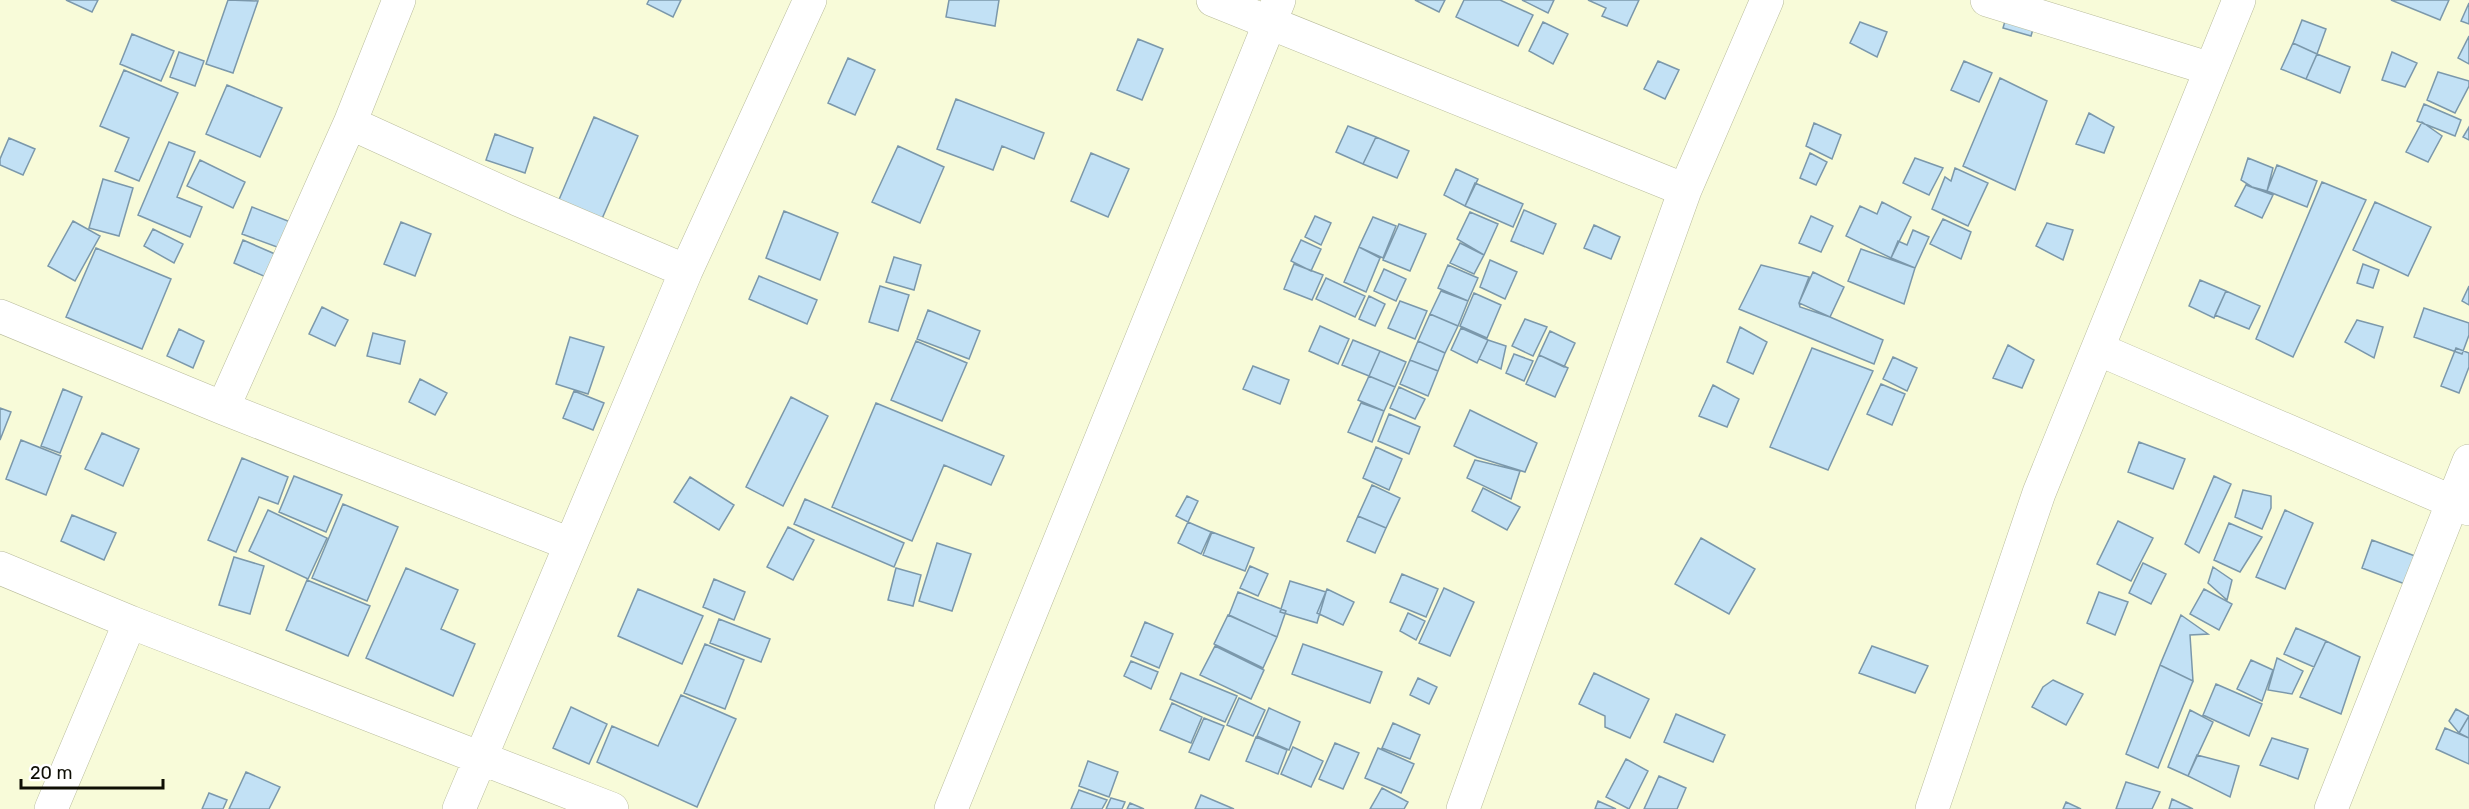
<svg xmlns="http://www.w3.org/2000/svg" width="2469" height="809" viewBox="0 0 2469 809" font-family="Rubik,sans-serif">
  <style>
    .building { fill: #c2e1f5; stroke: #7b98ab; stroke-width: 1.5 }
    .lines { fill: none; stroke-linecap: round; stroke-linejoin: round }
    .minor-casing { stroke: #b9bc9c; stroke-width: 34 }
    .minor { stroke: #fff; stroke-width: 33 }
  </style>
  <rect width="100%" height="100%" fill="#f8fbd9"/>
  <path class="building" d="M66 0H98L92 12Z
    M228 0 258 1 233 73 206 64Z
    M649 0H681L673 17 647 4Z
    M949 0H999L995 26 946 17Z
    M1415 0H1445L1439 12Z
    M1464 0H1500L1533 15 1518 46 1456 17Z
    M1522 0H1554L1548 13Z
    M1588 0H1639L1627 26 1602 16 1606 8Z
    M2391 0H2449L2440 20Z
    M2469 3V24L2461 21Z
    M2010 4 2038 12 2031 36 2003 28Z
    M2302 20 2326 29 2317 54 2293 43Z
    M1543 22 1568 34 1553 64 1529 51Z
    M1860 22 1887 32 1877 57 1850 43Z
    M132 34 174 51 161 81 120 64Z
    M2469 36V64L2458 58Z
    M1138 39 1163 49 1142 100 1117 90Z
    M2293 43 2317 54 2306 79 2281 69Z
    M179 52 204 61 195 86 170 77Z
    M2392 52 2417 63 2405 87 2382 80Z
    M2317 54 2350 67 2340 93 2306 79Z
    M848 58 875 70 855 115 828 103Z
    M1658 61 1679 70 1665 99 1644 89Z
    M1964 61 1992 73 1979 102 1951 90Z
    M124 70 178 93 139 181 115 171 129 138 100 126Z
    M2438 72 2469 81V86L2455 113 2427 100Z
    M2000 78 2047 101 2015 190 1963 166Z
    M227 85 282 108 260 157 206 134Z
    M956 99 1044 133 1034 159 1002 146 993 170 937 149Z
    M2424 104 2461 120 2455 136 2417 121Z
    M2089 113 2114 127 2104 153 2076 144Z
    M594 117 638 136 601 221 558 202Z
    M2422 122 2442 136 2428 162 2406 152Z
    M1814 123 1841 135 1832 159 1806 146Z
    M1348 126 1376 137 1363 164 1336 152Z
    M2469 127V140L2463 137Z
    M495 134 533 148 525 173 486 160Z
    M1376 137 1409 151 1397 178 1363 164Z
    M9 138 35 149 23 175 0 165V159Z
    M169 142 195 152 177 197 202 207 190 237 138 215Z
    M898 146 944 167 920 223 872 202Z
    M1091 153 1129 169 1108 217 1071 201Z
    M1810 153 1827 162 1816 185 1800 178Z
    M1915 158 1943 168 1929 195 1903 183Z
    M2248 158 2273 168 2267 191 2252 187 2241 180Z
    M200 160 245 182 233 208 187 186Z
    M2277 165 2317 181 2307 207 2267 191Z
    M1955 168 1988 183 1968 226 1932 209 1945 177 1951 181Z
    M1456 169 1478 179 1465 206 1444 195Z
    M103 179 133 188 119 236 89 228Z
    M2322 182 2366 200 2293 357 2256 339Z
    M1475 183 1523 204 1513 227 1465 206Z
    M2246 185 2273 195 2262 218 2235 206Z
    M1882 202 1911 217 1891 258 1846 236 1860 206 1877 214Z
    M2375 202 2431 227 2408 276 2353 250Z
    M252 207 298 225 288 251 242 234Z
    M1524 210 1556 224 1543 254 1511 241Z
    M784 211 838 233 820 280 766 258Z
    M1470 212 1498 224 1484 255 1457 239Z
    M1315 216 1331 223 1321 245 1305 237Z
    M1811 216 1833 226 1821 252 1799 243Z
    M1373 217 1396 226 1383 258 1359 247Z
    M1943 219 1971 232 1961 259 1930 244Z
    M73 221 100 236 75 281 48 266Z
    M401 222 431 234 415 276 384 264Z
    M2047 223 2073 230 2063 260 2036 246Z
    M1399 224 1426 234 1410 271 1383 260Z
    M1594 225 1620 237 1611 259 1584 248Z
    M153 229 183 244 174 263 144 246Z
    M1913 230 1929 237 1915 268 1891 258 1898 241 1907 245Z
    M243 240 275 254 266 277 234 263Z
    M1301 240 1321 249 1311 271 1291 261Z
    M1460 243 1484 255 1474 274 1450 263Z
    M1359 247 1380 258 1366 292 1344 282Z
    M96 248 171 279 142 349 66 317Z
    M1861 249 1915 268 1904 304 1848 281Z
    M894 257 921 265 914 290 886 282Z
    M1490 260 1517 272 1505 299 1480 287Z
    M1294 264 1323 275 1312 300 1284 289Z
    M2363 264 2379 270 2373 288 2357 283Z
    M1448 265 1478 278 1468 301 1438 288Z
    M1761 265 1809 277 1799 303 1800 307 1830 317 1883 340 1874 364 1739 309Z
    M1384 269 1406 279 1396 301 1374 291Z
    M1813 272 1844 287 1830 317 1799 303Z
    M759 276 817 300 807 324 749 299Z
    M1326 278 1365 296 1355 317 1316 299Z
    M2200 280 2226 291 2214 318 2189 306Z
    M880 286 909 295 898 331 869 322Z
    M2469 286V305L2462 301Z
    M1441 291 1468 301 1458 326 1430 314Z
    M2226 291 2260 306 2249 329 2215 315Z
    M1474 293 1501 305 1487 338 1460 326Z
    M1369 296 1385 304 1375 326 1359 319Z
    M1400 301 1427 311 1415 339 1388 328Z
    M322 307 348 320 335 346 309 334Z
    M2424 308 2469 323V335L2462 354 2414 337Z
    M928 310 980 331 969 359 917 339Z
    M1430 314 1458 326 1445 353 1418 341Z
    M1525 319 1547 327 1533 356 1512 346Z
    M2357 320 2383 327 2374 358 2345 342Z
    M1320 326 1349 339 1338 364 1309 351Z
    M1740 327 1767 342 1753 374 1727 362Z
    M1461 328 1488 340 1477 363 1451 350Z
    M179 329 204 341 193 368 167 356Z
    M1550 331 1575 343 1564 367 1539 355Z
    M373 333 405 341 400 364 367 356Z
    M570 337 604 347 588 394 556 384Z
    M1353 340 1380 351 1369 376 1342 365Z
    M1488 340 1506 346 1501 369 1479 359Z
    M916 341 967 363 942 421 891 400Z
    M1418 341 1445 353 1438 371 1410 360Z
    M2008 345 2034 360 2022 388 1993 378Z
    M1812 348 1873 371 1828 470 1770 447Z
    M2456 348 2469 353V367L2459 393 2441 386Z
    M1380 351 1406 362 1395 387 1369 376Z
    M1514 354 1533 361 1524 381 1506 373Z
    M1539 355 1568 368 1555 397 1526 384Z
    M1893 357 1917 368 1907 391 1883 379Z
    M1410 360 1438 371 1428 396 1400 384Z
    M1253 366 1289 380 1280 404 1243 389Z
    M1369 376 1395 387 1384 411 1358 400Z
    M420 379 447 393 435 415 409 402Z
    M1881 384 1905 394 1892 425 1867 414Z
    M1713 385 1739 399 1727 427 1699 416Z
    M1399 387 1425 399 1415 419 1390 408Z
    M63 389 82 397 60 453 41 446Z
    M574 391 604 403 593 430 563 418Z
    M791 397 828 416 783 506 746 487Z
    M876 403 1004 456 991 485 944 465 912 541 832 507Z
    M1361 403 1384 411 1372 442 1348 432Z
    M0 408 11 412 0 440Z
    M1470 410 1537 443 1525 472 1477 457 1454 446Z
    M1389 414 1420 427 1409 454 1378 441Z
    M102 433 139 449 123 486 85 469Z
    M21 440 61 456 46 495 6 479Z
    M2139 442 2185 459 2173 489 2128 472Z
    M1376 447 1402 459 1389 490 1363 478Z
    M242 458 288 477 278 504 259 497 236 552 208 540Z
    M1475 460 1520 471 1511 499 1467 478Z
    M294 476 342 495 326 532 279 512Z
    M2214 476 2231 484 2199 553 2185 544Z
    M690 477 734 505 719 530 674 502Z
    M1372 485 1400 498 1386 528 1358 516Z
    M1483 488 1520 507 1507 530 1472 511Z
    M2243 490 2271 496V508L2262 529 2235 517Z
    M1187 496 1198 501 1188 522 1176 516Z
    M805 499 904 543 894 567 794 524Z
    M343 504 398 527 367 601 312 578Z
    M268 510 327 538 308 579 249 551Z
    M2285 510 2313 523 2285 589 2256 577Z
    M72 515 116 533 104 560 61 541Z
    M1358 516 1386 528 1375 553 1347 541Z
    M2118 521 2153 538 2131 581 2097 564Z
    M1188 522 1211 532 1201 554 1178 543Z
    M2229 523 2262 537 2240 572 2214 560Z
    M788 527 814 540 793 580 767 567Z
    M1212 532 1254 548 1245 571 1203 555Z
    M1701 538 1755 569 1729 614 1675 584Z
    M2372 540 2415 556 2405 584 2362 568Z
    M937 543 971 554 952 611 919 601Z
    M234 557 264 566 250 614 219 605Z
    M2143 563 2166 574 2151 604 2129 593Z
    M1250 566 1268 574 1258 596 1240 588Z
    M2213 567 2232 580 2227 600 2208 583Z
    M406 568 458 590 441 629 475 644 453 696 366 658Z
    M896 568 921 575 913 606 888 600Z
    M1402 574 1438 589 1426 617 1390 602Z
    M714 579 745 592 734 620 703 607Z
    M307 580 370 606 348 656 286 630Z
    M1290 581 1326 592 1317 623 1280 612Z
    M1444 588 1474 602 1450 656 1419 643Z
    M638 589 703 616 682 664 618 636Z
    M1327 589 1354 602 1343 625 1317 613Z
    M2204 589 2232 604 2219 630 2190 614Z
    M1238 592 1286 611 1277 637 1229 615Z
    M2099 592 2128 602 2115 635 2087 623Z
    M1408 613 1425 621 1416 640 1400 631Z
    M1228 615 1277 637 1263 668 1214 644Z
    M2181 615 2208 634 2190 635 2193 681 2160 665Z
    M719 619 770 639 761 662 710 643Z
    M1145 622 1173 634 1159 668 1131 656Z
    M2296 628 2326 641 2314 667 2284 654Z
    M2326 641 2360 657 2341 714 2300 697Z
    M705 644 744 660 725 709 684 693Z
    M1303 644 1382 672 1370 703 1292 674Z
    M1215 646 1264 670 1251 699 1200 675Z
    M1872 646 1928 666 1915 693 1859 673Z
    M2277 658 2303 671 2292 694 2268 690Z
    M2251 660 2273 670 2262 701 2237 689Z
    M1131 661 1158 672 1151 689 1124 676Z
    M2160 665 2193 681 2158 768 2126 754Z
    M1181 673 1237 696 1225 722 1170 699Z
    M1594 673 1649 699 1630 738 1605 727V716L1579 704Z
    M1418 678 1437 687 1429 704 1410 695Z
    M2053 680 2083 694 2066 725 2032 707 2043 687Z
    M2216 684 2262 704 2249 736 2203 715Z
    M681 695 736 719 697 807 597 762 612 726 658 746Z
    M1239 698 1265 710 1253 736 1227 725Z
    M1172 703 1202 717 1191 743 1160 730Z
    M571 707 607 724 589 764 553 748Z
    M1269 708 1300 722 1289 750 1257 736Z
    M2456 709 2469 716 2459 733 2449 721Z
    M2190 710 2213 722 2188 776 2168 767Z
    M1676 714 1725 735 1713 762 1664 742Z
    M2469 716V738L2459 733Z
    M1204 718 1224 726 1209 760 1189 752Z
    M1393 723 1420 735 1410 759 1382 748Z
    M2445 728 2469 738V764L2436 749Z
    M1256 737 1287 750 1278 774 1246 761Z
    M2272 738 2308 749 2298 779 2260 765Z
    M1335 743 1359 753 1343 789 1319 779Z
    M1293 747 1323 761 1311 787 1281 774Z
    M1378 748 1414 764 1401 793 1365 778Z
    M2197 755 2239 766 2230 797 2188 776Z
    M1626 759 1648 771 1629 809 1606 797Z
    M1088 761 1118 772 1109 797 1079 786Z
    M246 772 280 787 269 809H229Z
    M1659 776 1686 788 1677 809H1644Z
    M2126 782 2160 792 2152 809H2116Z
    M1382 788 1408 802 1404 809H1370Z
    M1079 790 1107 800 1102 809H1071Z
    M209 793 227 800 223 809H202Z
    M1201 795 1234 809H1195Z
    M1111 798 1125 802 1122 809H1106Z
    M2172 799 2193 809H2169Z
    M1598 801 1616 809H1595Z
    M2066 802 2081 809H2063Z
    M1130 803 1144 809H1127Z"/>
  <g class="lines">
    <defs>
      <path id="minor" d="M1213 0 1685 190
        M1987 0 2211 69
        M350 123 517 199 686 271
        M0 316 223 408 570 544
        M2098 349 2469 509
        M223 408 350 123 399 0
        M0 568 130 622 612 809
        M51 809 130 622
        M459 809 686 271 810 0
        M951 809 1279 0
        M1463 809 1685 190 1767 0
        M1932 809 2039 493 2239 0
        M2331 809 2469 461"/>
    </defs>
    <use href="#minor" class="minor-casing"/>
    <use href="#minor" class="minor"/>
  </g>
  <path d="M21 779v9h142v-9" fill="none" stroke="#0e0e04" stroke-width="3"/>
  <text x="30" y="779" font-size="18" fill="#0e0e04" stroke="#ffffff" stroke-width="4.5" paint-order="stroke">20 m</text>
</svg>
